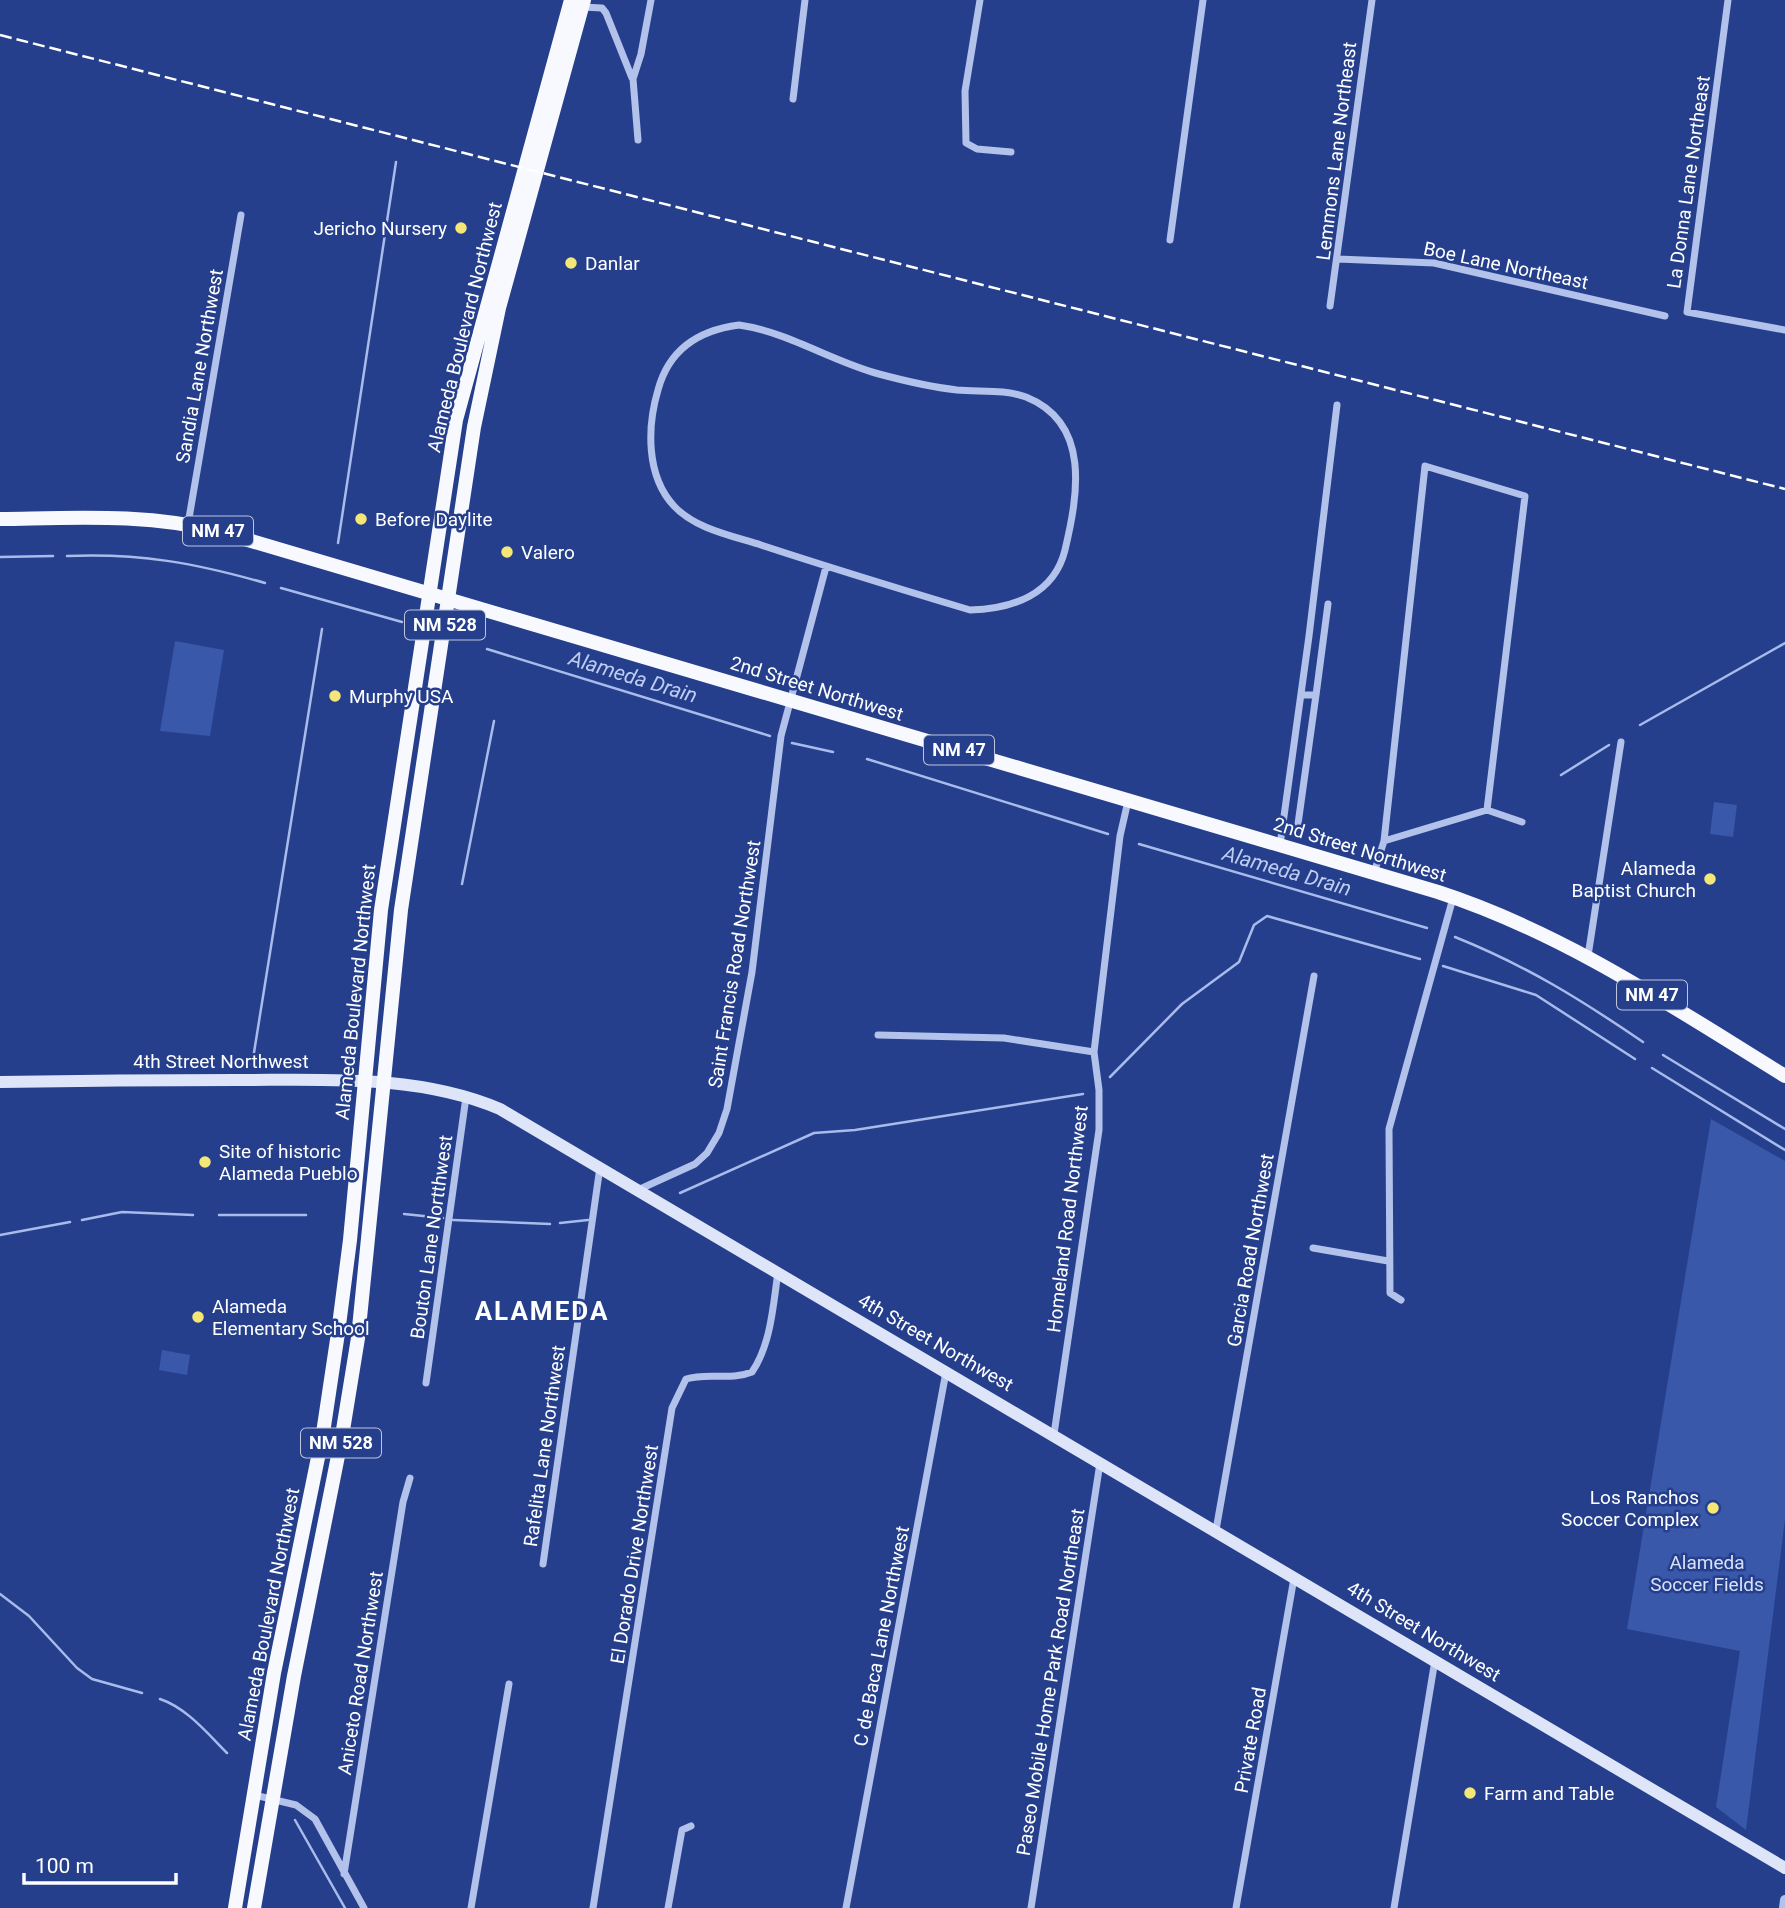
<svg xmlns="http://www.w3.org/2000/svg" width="1785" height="1908" viewBox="0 0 1785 1908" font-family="Roboto,sans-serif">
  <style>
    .green { fill: #3958a9 }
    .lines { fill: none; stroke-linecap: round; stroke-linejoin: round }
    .stream { stroke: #a8bbeb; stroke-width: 2.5 }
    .minor { stroke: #b3c2ea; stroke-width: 7 }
    .tertiary { stroke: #b3c2ea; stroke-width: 10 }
    .secondary { stroke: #dee5f9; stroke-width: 12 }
    .primary { stroke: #f8f9fe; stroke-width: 14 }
    .rail { stroke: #fff; stroke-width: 2.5; stroke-dasharray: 12 5; stroke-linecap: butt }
    .poi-dot { fill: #f4e778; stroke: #253f8c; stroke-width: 2.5 }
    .labels { text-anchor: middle; stroke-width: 5; stroke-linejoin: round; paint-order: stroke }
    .shield { fill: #253f8c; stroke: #bec5dc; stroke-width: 2 }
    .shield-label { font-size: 18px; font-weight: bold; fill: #fff }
    .street-label { font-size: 19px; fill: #fff; stroke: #253f8c }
    .poi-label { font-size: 19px; fill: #fff; stroke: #253f8c; text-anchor: start }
    .park-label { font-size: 19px; fill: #d8e1f8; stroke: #253f8c }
    .water-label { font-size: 21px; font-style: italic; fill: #bfcdf2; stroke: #253f8c }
    .district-label { font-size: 26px; font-weight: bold; letter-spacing: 2px; fill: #fff; stroke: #253f8c }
  </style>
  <rect width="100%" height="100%" fill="#253f8c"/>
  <path class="green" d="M175 641 224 650 210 736 160 731Z
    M1714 802 1737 805 1733 837 1710 834Z
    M1711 1119 1785 1161V1519L1746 1830 1716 1807 1740 1651 1627 1629Z
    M162 1350 190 1355 187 1375 159 1370Z"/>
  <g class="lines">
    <path class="stream" d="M338 543 396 162
      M67 556C140 553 195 563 265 583
      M0 557 53 556
      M281 588 402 622
      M487 649 770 736
      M1640 725 1785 643
      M792 743 833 752
      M867 759 1108 834
      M1561 775 1609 745
      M1139 844 1427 928
      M462 884 494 721
      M1455 937C1527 966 1580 999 1643 1042
      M1443 966 1536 995 1635 1059
      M1663 1055 1785 1129
      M252 1065 322 629
      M1652 1068 1785 1150
      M1110 1077 1182 1004 1239 962 1254 925 1267 916 1420 959
      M680 1193 814 1133 855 1130 1083 1094
      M404 1214 443 1218
      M219 1215H306
      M82 1220 122 1212 193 1215
      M453 1220 550 1224
      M560 1223 588 1220
      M0 1235 70 1222
      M0 1594 29 1616 77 1668 92 1679 142 1693
      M160 1699C187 1708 208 1734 227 1753
      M295 1820 345 1908"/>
    <path class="minor" d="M980 0 965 91 966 143 977 149 1011 152
      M1728 0 1687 312 1785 330
      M582 7 602 8 606 13 632 78
      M793 99 805 0
      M638 140 633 79 641 54 651 0
      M1170 240 1203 0
      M1338 259 1434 263 1665 316
      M1330 306 1372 0
      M739 325C788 332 831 361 879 374 905 381 931 387 957 390 980 392 1004 389 1026 397 1091 423 1078 495 1065 550 1054 595 1012 609 970 610 900 589 831 568 761 545 733 536 695 529 674 506 646 476 647 427 658 390 669 349 700 330 739 325Z
      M188 524 241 215
      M1316 695 1328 604
      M1487 810 1522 822
      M1298 824 1316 695H1302
      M1280 845 1309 636 1337 405
      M1374 873 1384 841 1425 466 1525 496 1487 810 1384 841
      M1588 956 1621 742
      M878 1035 1004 1038 1094 1052
      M640 1189 695 1164 707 1153 719 1133 727 1109 752 972 781 736 826 567
      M1313 1248 1388 1261
      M1401 1300 1390 1293 1389 1129 1453 898
      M426 1383 466 1097
      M1054 1434 1099 1130V1090L1094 1052 1120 836 1128 801
      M1216 1530 1314 976
      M543 1564 600 1167
      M254 1795 296 1805 315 1819 364 1908
      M344 1874 403 1502 410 1478
      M471 1908 509 1684
      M593 1908 672 1408 686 1379C708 1372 730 1381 752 1372 771 1344 773 1306 778 1272
      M668 1908 682 1830 691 1826
      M846 1908 946 1372
      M1031 1908 1100 1463
      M1236 1908 1294 1578
      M1394 1908 1435 1660"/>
    <path class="tertiary" d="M1784 1908 1785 1900"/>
    <path class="secondary" d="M0 1082C79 1081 157 1080 236 1080 323 1080 419 1074 500 1109L1785 1868"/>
    <path class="primary" d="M0 519C74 518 148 513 221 532L1438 892C1564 933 1673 1007 1785 1076
      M235 1908 274 1673 323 1433 338 1333 350 1240 381 910 456 420 571 0
      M254 1908 294 1676 342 1436 358 1338 401 910 474 427 499 308 584 0"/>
    <path class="rail" d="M0 35 1785 489"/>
  </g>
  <g class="poi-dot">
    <circle cx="461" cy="228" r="7"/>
    <circle cx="571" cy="263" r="7"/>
    <circle cx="361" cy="519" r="7"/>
    <circle cx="507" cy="552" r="7"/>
    <circle cx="335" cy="696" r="7"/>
    <circle cx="1710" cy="879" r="7"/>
    <circle cx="205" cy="1162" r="7"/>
    <circle cx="198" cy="1317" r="7"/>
    <circle cx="1713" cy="1508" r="7"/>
    <circle cx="1470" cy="1793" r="7"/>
  </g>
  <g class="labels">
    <g class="shield">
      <rect x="183" y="516.5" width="70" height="29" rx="5"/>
      <rect x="405" y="610.5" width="80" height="29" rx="5"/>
      <rect x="924" y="735.5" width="70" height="29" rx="5"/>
      <rect x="1617" y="980.5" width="70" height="29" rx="5"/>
      <rect x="301" y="1428.5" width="80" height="29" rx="5"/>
    </g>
    <g class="shield-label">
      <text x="218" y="537">NM 47</text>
      <text x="445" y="631">NM 528</text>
      <text x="959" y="756">NM 47</text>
      <text x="1652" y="1001">NM 47</text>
      <text x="341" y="1449">NM 528</text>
    </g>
    <g class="street-label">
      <text transform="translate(1336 151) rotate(-83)" y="7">Lemmons Lane Northeast</text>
      <text transform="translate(1688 182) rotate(-82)" y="7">La Donna Lane Northeast</text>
      <text transform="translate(1506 265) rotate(12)" y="7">Boe Lane Northeast</text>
      <text transform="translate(464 327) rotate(-76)" y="7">Alameda Boulevard Northwest</text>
      <text transform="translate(199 366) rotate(-80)" y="7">Sandia Lane Northwest</text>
      <text transform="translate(817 688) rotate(17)" y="7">2nd Street Northwest</text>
      <text transform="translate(1360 849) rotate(17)" y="7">2nd Street Northwest</text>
      <text transform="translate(734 964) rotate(-81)" y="7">Saint Francis Road Northwest</text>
      <text transform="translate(355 992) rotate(-84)" y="7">Alameda Boulevard Northwest</text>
      <text x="221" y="1068">4th Street Northwest</text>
      <text transform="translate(1067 1219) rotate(-83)" y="7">Homeland Road Northwest</text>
      <text transform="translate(431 1237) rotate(-82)" y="7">Bouton Lane Nortthwest</text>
      <text transform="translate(1250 1250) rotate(-80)" y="7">Garcia Road Northwest</text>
      <text transform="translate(936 1342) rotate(30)" y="7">4th Street Northwest</text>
      <text transform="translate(544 1446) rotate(-82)" y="7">Rafelita Lane Northwest</text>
      <text transform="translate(634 1554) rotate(-81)" y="7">El Dorado Drive Northwest</text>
      <text transform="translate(268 1614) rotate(-79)" y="7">Alameda Boulevard Northwest</text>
      <text transform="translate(1424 1631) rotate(31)" y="7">4th Street Northwest</text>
      <text transform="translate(881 1636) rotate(-79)" y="7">C de Baca Lane Northwest</text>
      <text transform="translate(360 1673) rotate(-81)" y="7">Aniceto Road Northwest</text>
      <text transform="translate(1050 1682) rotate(-81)" y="7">Paseo Mobile Home Park Road Northeast</text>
      <text transform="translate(1250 1740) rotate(-80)" y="7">Private Road</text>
    </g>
    <g class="poi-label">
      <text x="447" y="235" text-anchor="end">Jericho Nursery</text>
      <text x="585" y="270">Danlar</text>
      <text x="375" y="526">Before Daylite</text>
      <text x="521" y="559">Valero</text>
      <text x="349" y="703">Murphy USA</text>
      <text x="1696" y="875" text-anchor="end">Alameda<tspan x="1696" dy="22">Baptist Church</tspan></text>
      <text x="219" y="1158">Site of historic<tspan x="219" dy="22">Alameda Pueblo</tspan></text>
      <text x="212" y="1313">Alameda<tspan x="212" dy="22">Elementary School</tspan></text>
      <text x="1699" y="1504" text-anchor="end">Los Ranchos<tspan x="1699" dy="22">Soccer Complex</tspan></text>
      <text x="1484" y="1800">Farm and Table</text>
    </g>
    <g class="park-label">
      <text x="1707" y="1569">Alameda<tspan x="1707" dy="22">Soccer Fields</tspan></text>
    </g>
    <g class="water-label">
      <text transform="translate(633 677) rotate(17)" y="7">Alameda Drain</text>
      <text transform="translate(1287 871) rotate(16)" y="7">Alameda Drain</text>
    </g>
    <g class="district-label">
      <text x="542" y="1320">ALAMEDA</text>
    </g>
  </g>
  <path d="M24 1873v10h152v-10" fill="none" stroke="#ffffff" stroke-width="3.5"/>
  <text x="35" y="1873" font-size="21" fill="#ffffff" stroke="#253f8c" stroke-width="5" paint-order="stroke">100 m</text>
</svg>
